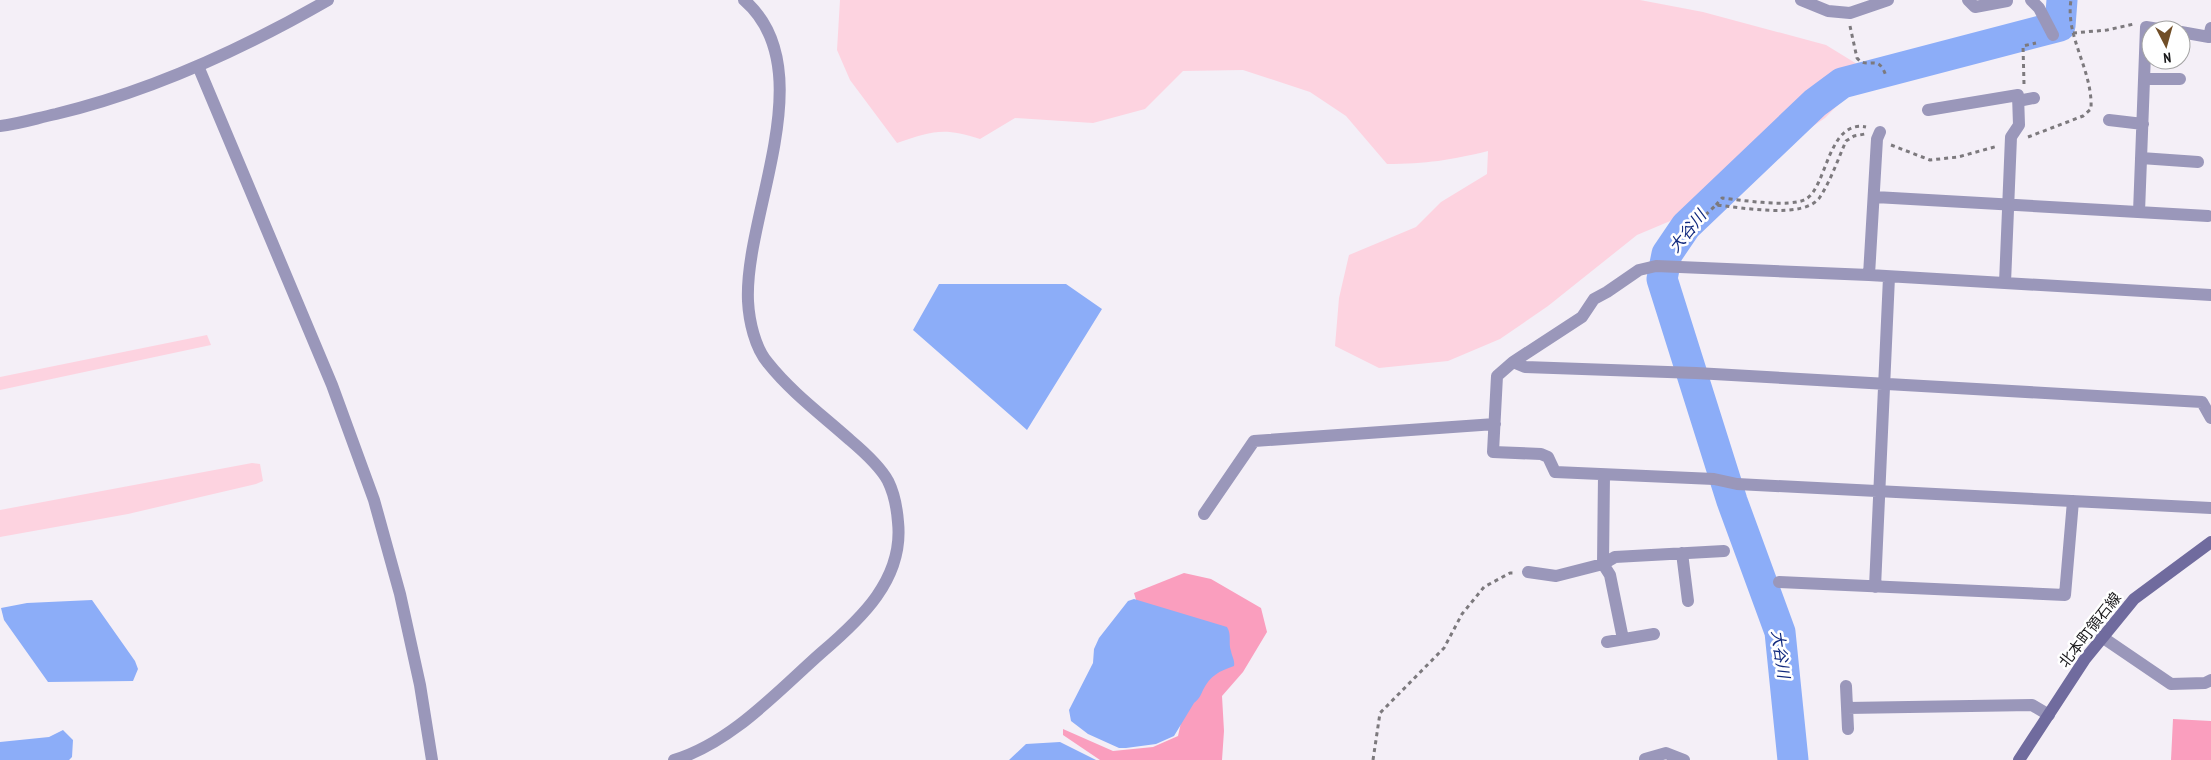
<svg xmlns="http://www.w3.org/2000/svg" width="2211" height="760" viewBox="0 0 2211 760" font-family="'PT Sans Narrow','Noto Sans JP',sans-serif">
  <style>
    .green { fill: #fdd3e0 }
    .forest { fill: #fa9ebe }
    .water { fill: #8cadf8 }
    .lines { fill: none; stroke-linecap: round; stroke-linejoin: round }
    .river { stroke: #8cadf8; stroke-width: 31 }
    .path { stroke: #7c797d; stroke-width: 3; stroke-dasharray: 4 4; stroke-linecap: butt }
    .minor { stroke: #9a97ba; stroke-width: 12 }
    .tertiary { stroke: #9a97ba; stroke-width: 12 }
    .secondary { stroke: #706b9e; stroke-width: 12 }
    .labels { text-anchor: middle; stroke-width: 5; stroke-linejoin: round; paint-order: stroke }
    .street-label { font-size: 15px; fill: #19181a; stroke: #fff }
    .water-label { font-size: 16px; font-style: italic; fill: #112a7e; stroke: #fff }
  </style>
  <rect width="100%" height="100%" fill="#f4eff7"/>
  <path class="green" d="M840 0H1640L1703 12 1826 45 1870 72 1825 118 1737 178 1694 211 1637 235 1548 306 1500 339 1448 361 1379 368 1335 346 1339 298 1349 255 1416 227 1441 202 1487 174 1488 151C1451 160 1426 164 1387 164L1346 116 1310 92 1243 70 1183 71 1145 109 1093 123 1015 118 980 139C943 127 933 131 897 143L850 80 837 50Z
    M207 335 211 345 0 390V377Z
    M252 463 260 464 263 481 256 484 128 514 0 537V510Z"/>
  <path class="forest" d="M1184 573 1211 579 1261 608 1267 632 1243 672 1222 696 1224 731 1222 760H1100L1063 735V729L1113 751 1153 747 1178 736 1184 709 1139 610 1134 593Z
    M2173 719 2211 721V760H2171Z"/>
  <path class="water" d="M939 284H1066L1102 309 1027 430 913 330Z
    M1134 599 1227 627C1232 635 1228 643 1231 651 1232 657 1235 660 1234 666 1219 671 1210 676 1203 690 1201 695 1199 699 1194 703L1174 736 1156 744 1126 748H1119L1088 734 1071 721 1069 710 1093 663 1094 649 1099 638 1128 601Z
    M92 600 135 661 138 669 133 681 48 682 4 620 1 608 27 603Z
    M63 730 73 740 72 757 69 760H0V742L49 737Z
    M1060 742 1096 760H1009L1026 744Z"/>
  <g class="lines">
    <path class="river" d="M1793 760 1780 632 1732 501 1662 279 1667 254 1686 226 1815 103 1842 83 2060 26 2062 0"/>
    <path class="path" d="M1850 26 1857 58C1868 71 1878 52 1886 76
      M2073 33 2107 30 2134 24
      M2024 84 2023 46 2036 43
      M2028 137 2083 116 2091 109C2093 70 2065 37 2071 0
      M1891 145 1930 160 1958 157 1998 146
      M1716 205 1722 198C1741 200 1791 208 1806 199 1827 187 1828 119 1866 127
      M1694 226 1716 205C1740 207 1805 220 1820 197 1831 180 1838 159 1846 141L1854 136 1865 134
      M1373 760 1380 713 1444 648 1462 614 1484 587 1510 573H1515"/>
    <path class="minor" d="M1801 0 1828 11 1850 13 1888 0
      M1968 0 1975 7 2007 1
      M2031 0 2039 8 2053 35
      M2181 32 2209 37 2211 28
      M2145 79H2180
      M2018 101 2034 98
      M1928 110 2018 95 2019 125 2011 137 2005 283
      M2109 120 2143 124
      M2141 158 2198 162
      M1875 197 2208 216
      M2139 212 2146 27 2165 30
      M1869 275 1877 139 1880 132
      M2211 295 1869 275 1656 266 1639 270 1607 292 1594 299 1582 317 1513 362 1497 376 1493 452 1541 454 1548 457 1555 472 1714 479 1737 484 2211 508
      M1513 362 1525 367 1696 373 2202 402 2211 418
      M1204 514 1254 441 1495 424
      M1682 553 1688 601
      M1528 572 1556 576 1603 564 1604 475
      M1779 582 2065 595 2073 501
      M1875 587 1889 277
      M2102 637 2171 684 2205 683 2211 680
      M1623 639 1610 575 1603 564 1615 557 1724 551
      M1607 642 1654 634
      M1846 686 1848 729
      M1847 708 2032 705 2049 715
      M1645 759 1666 753 1684 760"/>
    <path class="tertiary" d="M198 66 332 385 374 500 400 594 420 685 432 760
      M0 126C19 124 37 118 56 114 152 91 243 49 328 0
      M674 760C731 743 778 691 821 653 861 619 904 579 898 522 897 509 894 493 888 481 880 466 863 451 850 440 822 415 791 392 768 363 755 348 749 321 748 301 744 214 824 69 744 0"/>
    <path class="secondary" d="M2019 760 2085 659 2134 599 2211 542"/>
  </g>
  <g class="labels">
    <g class="street-label">
      <text transform="translate(2090 630) rotate(-52)" y="5">北本町領石線</text>
    </g>
    <g class="water-label">
      <text transform="translate(1687 231) rotate(-51)" y="6">大谷川</text>
      <text transform="translate(1781 654) rotate(82)" y="6">大谷川</text>
    </g>
  </g>
  <g transform="translate(2166 45) rotate(174)"><circle r="24" fill="#ffffff" stroke="#a3a3a3"/>
  <path d="M0-4L9 19L0 12L-9 19Z" fill="#714e27"/>
  <text y="-8" font-size="14" font-weight="bold" text-anchor="middle" fill="#19181a">N</text>
  </g>
</svg>
